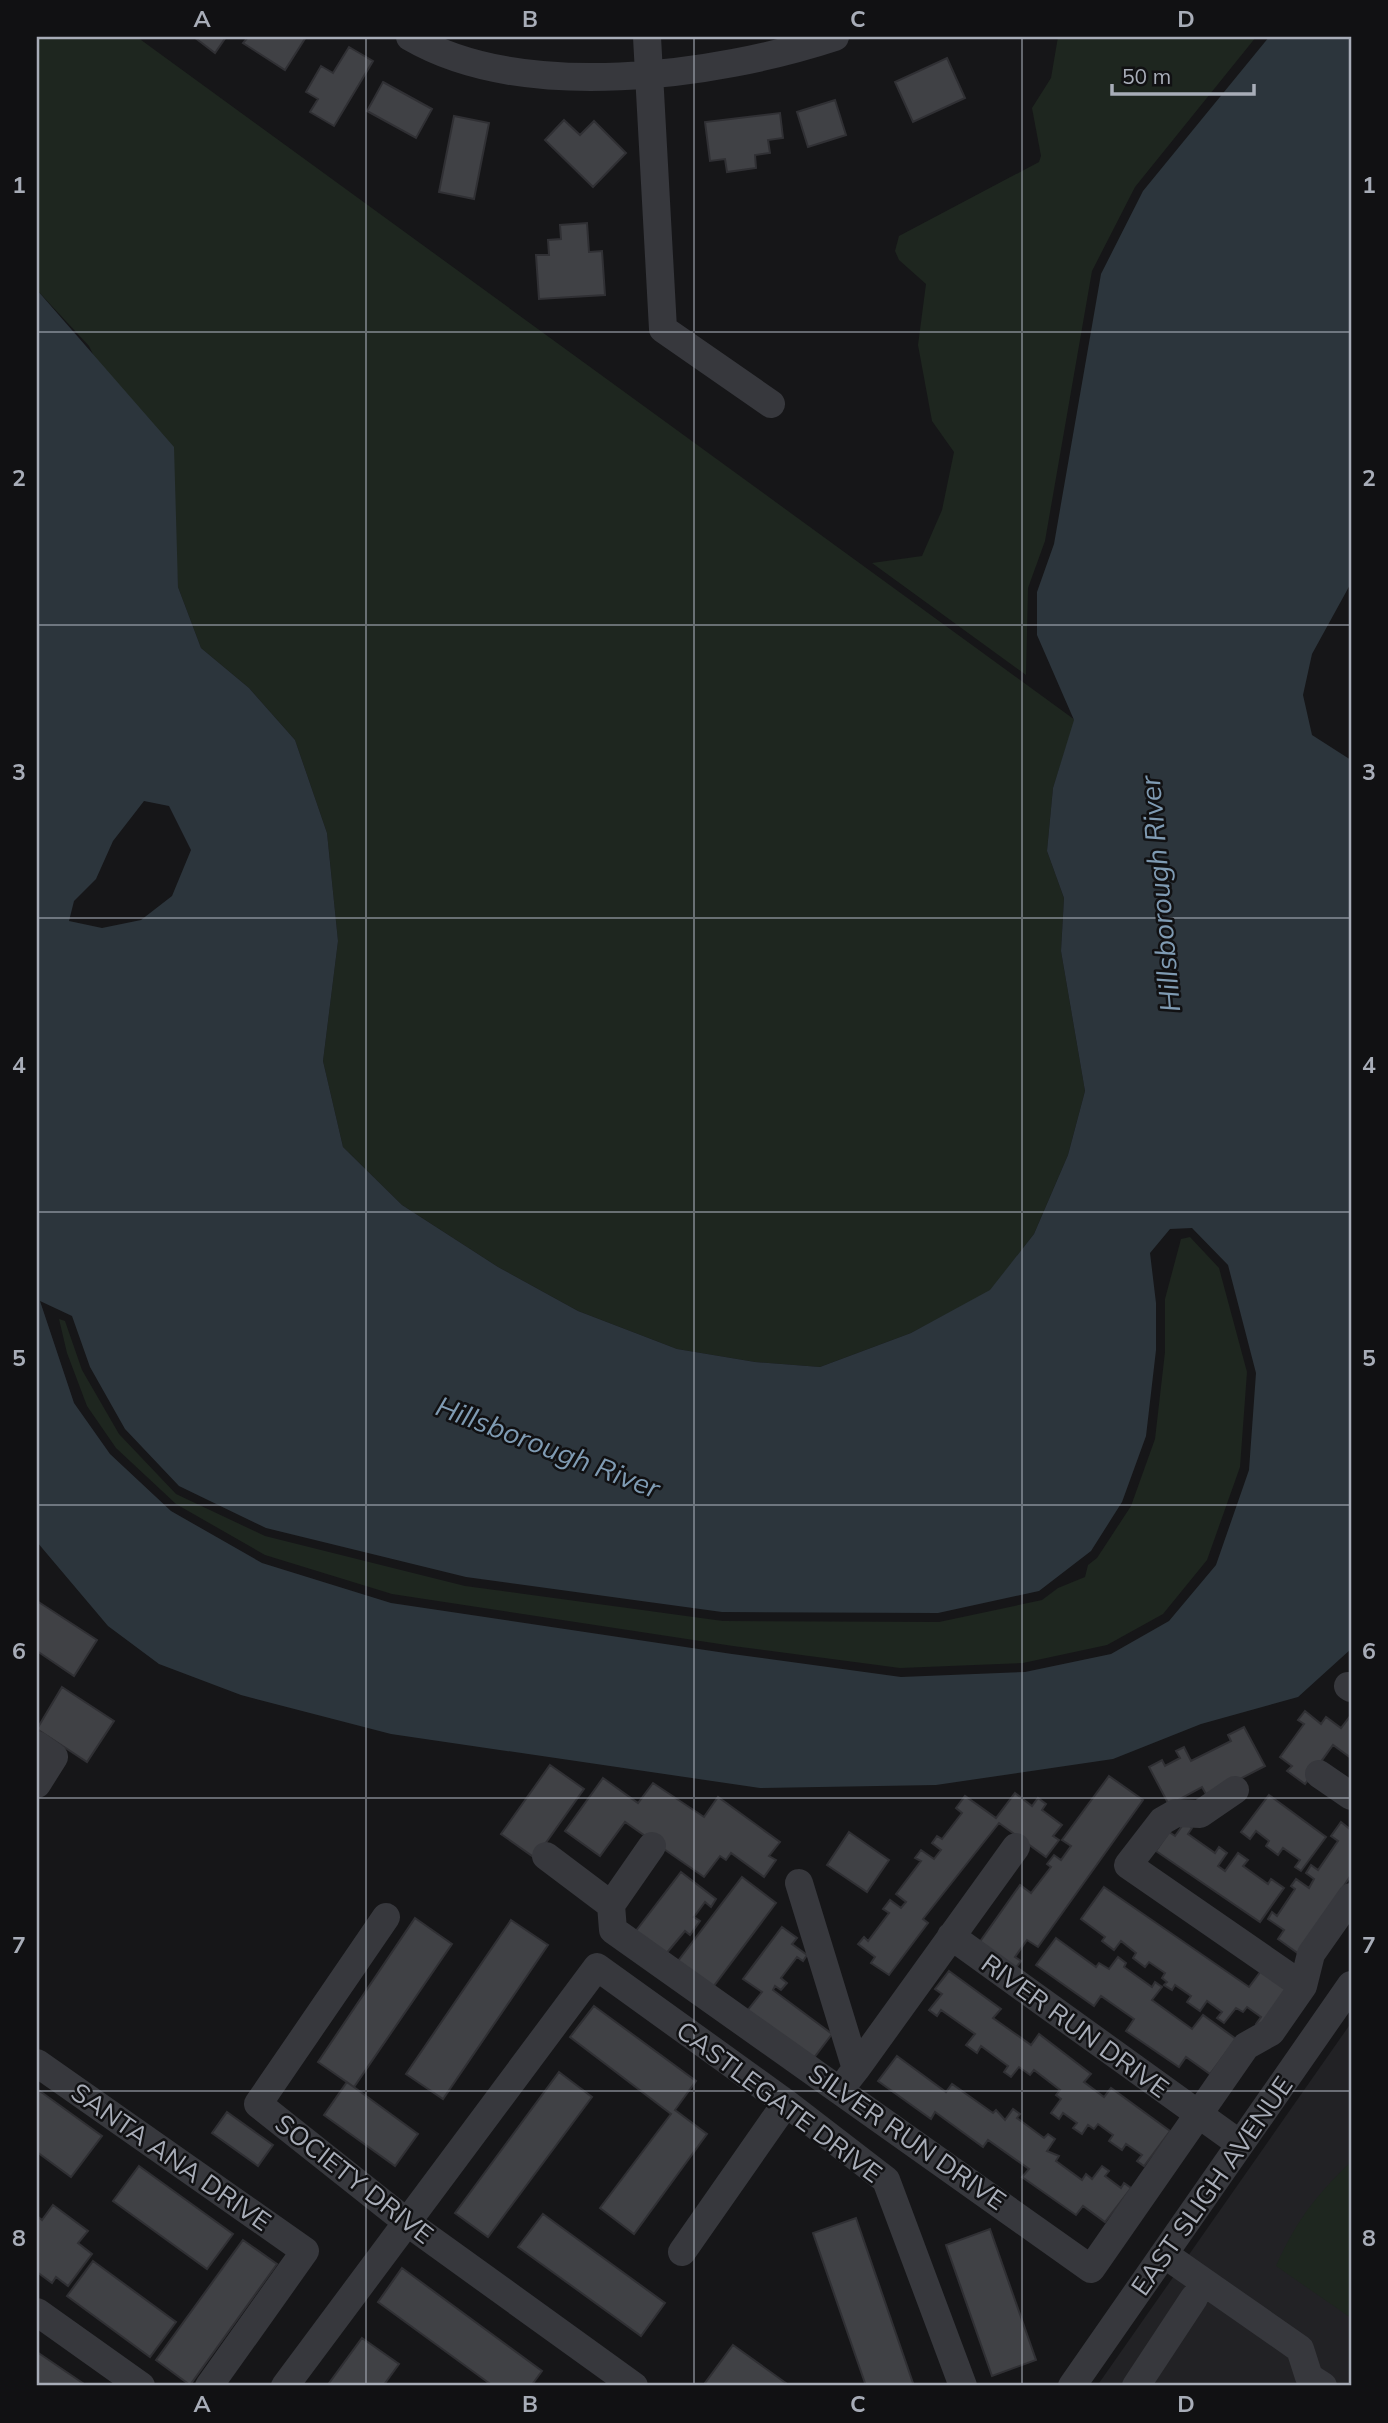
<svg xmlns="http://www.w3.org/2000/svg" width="1388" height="2423" viewBox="0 0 1388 2423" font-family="Mulish,sans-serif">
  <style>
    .built { fill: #222225 }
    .green { fill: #1e261f }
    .water { fill: #2c353c; fill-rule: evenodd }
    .building { fill: #404145; stroke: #303034; stroke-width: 2 }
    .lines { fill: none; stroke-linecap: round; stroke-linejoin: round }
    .minor { stroke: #37383d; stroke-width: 28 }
    .grid { fill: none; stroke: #a8adb8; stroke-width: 2; stroke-opacity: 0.55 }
    .labels { text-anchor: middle; stroke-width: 5; stroke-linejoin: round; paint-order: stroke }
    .street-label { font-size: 26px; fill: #a8adb8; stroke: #111113 }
    .water-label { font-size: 28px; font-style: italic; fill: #7f9bb3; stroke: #111113 }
    .neatline { fill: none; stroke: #a8adb8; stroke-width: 2.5 }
    .grid-label { font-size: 23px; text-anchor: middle; font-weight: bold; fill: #a8adb8 }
  </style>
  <rect width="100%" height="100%" fill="#161618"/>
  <path class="built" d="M1351 2023V2386H1097Z"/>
  <path class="green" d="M37 37H137L1075 720 1053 788 1047 851 1064 898 1061 951 1085 1091 1068 1155 1034 1234 990 1291 911 1333 820 1367 755 1362 677 1349 578 1311 498 1267 402 1205 343 1147 323 1061 338 941 327 833 295 740 249 688 201 648 178 587 174 525 89 346 37 290Z
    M1058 37H1256L1135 187 1092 271 1045 541 1028 588 1026 675 872 563 922 556 942 510 954 452 932 421 918 345 926 284 899 260 895 251 899 236 1039 162 1041 156 1032 108 1051 78Z
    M1190 1237 1219 1268 1247 1372 1240 1467 1207 1560 1163 1614 1107 1645 1023 1663 900 1668 733 1646 392 1594 265 1555 176 1504 116 1448 87 1406 67 1353 59 1319 65 1321 82 1370 119 1434 176 1494 265 1536 465 1586 723 1621 939 1622 1042 1600 1058 1588 1085 1577 1088 1565 1097 1558 1131 1506 1155 1439 1165 1352V1299L1181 1239Z
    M1351 2162V2318L1276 2266C1296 2221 1316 2195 1351 2162Z"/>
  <path class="water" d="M1269 37H1351V583L1312 654 1303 695 1312 735 1351 760V1649L1298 1697 1201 1724 1113 1759 936 1785 760 1788 391 1734 241 1695 159 1664 108 1626 37 1542V290L174 447 178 587 201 648 249 688 295 740 327 833 338 941 323 1061 343 1147 402 1205 498 1267 578 1311 677 1349 755 1362 820 1367 911 1333 990 1290 1034 1234 1068 1155 1085 1091 1061 951 1064 898 1047 851 1053 788 1074 720 1037 635V592L1054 544 1101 274 1143 191ZM144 801 169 806 191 850 172 896 141 920 102 928 69 921 74 901 96 879 113 841ZM1192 1228 1228 1265 1256 1373 1249 1470 1216 1565 1169 1621 1111 1654 1025 1672 901 1677 732 1654 391 1603 262 1563 171 1511 110 1454 74 1403 40 1301 72 1316 90 1367 125 1429 179 1486 266 1528 466 1577 722 1612 938 1613 1039 1591 1091 1551 1122 1502 1146 1436 1156 1350V1303L1150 1253 1170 1229Z"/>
  <path class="building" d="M194 37H226L215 53Z
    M248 37H306L285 70 243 43Z
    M349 47 373 61 334 126 310 112 318 99 306 92 321 66 333 73Z
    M947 58 965 98 913 122 895 82Z
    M383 82 432 109 416 138 367 111Z
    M835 100 846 135 808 147 797 112Z
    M780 113 783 138 768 140 770 153 755 155 756 168 727 172 725 159 710 161 705 122Z
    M454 116 489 123 474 199 439 192Z
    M564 120 580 135 594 121 626 153 593 187 545 140Z
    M587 223 589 252 602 251 605 295 539 299 536 255H549L548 240 561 239 560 225Z
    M37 1601 97 1640 74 1676 37 1651Z
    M62 1687 114 1721 87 1762 37 1729Z
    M1305 1711 1321 1724 1326 1717 1341 1728 1351 1715V1758L1333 1745 1305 1784 1287 1771 1292 1766 1280 1757 1304 1724 1298 1720Z
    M1244 1727 1265 1766 1207 1796 1202 1787 1169 1805 1149 1767 1162 1760 1165 1766 1180 1758 1176 1751 1184 1747 1191 1761 1231 1741 1228 1735Z
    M550 1765 584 1789 535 1858 501 1834Z
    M1109 1776 1143 1800 1038 1947 1027 1940 1015 1957 1021 1961 1015 1969 979 1943 1020 1885 1031 1893 1051 1867 1047 1864 1054 1855 1061 1860 1071 1846 1062 1840Z
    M603 1778 638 1803 653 1783 704 1817 718 1797 780 1842 769 1856 776 1860 764 1877 731 1853 726 1860 720 1856 704 1877 625 1822 600 1856 565 1831Z
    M1015 1793 1032 1806 1038 1798 1046 1804 1042 1810 1062 1825 1053 1836 1059 1840 1046 1857 999 1823 923 1919 928 1923 889 1975 871 1963 875 1957 858 1944 864 1937 868 1941 889 1913 883 1909 890 1900 901 1908 906 1902 896 1894 921 1861 915 1858 921 1850 934 1859 941 1850 932 1843 937 1836 942 1839 962 1813 956 1808 965 1796 996 1818Z
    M1269 1795 1326 1837 1301 1871 1295 1867 1300 1860 1283 1848 1278 1855 1266 1846 1269 1841 1256 1831 1250 1839 1241 1832Z
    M1185 1822 1192 1828 1188 1834 1215 1853 1219 1847 1227 1853 1218 1866 1225 1871 1238 1853 1248 1860 1243 1866 1268 1884 1271 1879 1284 1888 1260 1922 1156 1851 1169 1832 1175 1836Z
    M1341 1822 1351 1830V1875L1299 1954 1278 1939 1284 1930 1268 1919 1272 1912 1277 1916 1295 1889 1291 1886 1296 1879 1309 1888 1314 1879 1306 1873 1311 1865 1318 1870 1338 1841 1331 1836Z
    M849 1832 889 1860 867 1892 827 1865Z
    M681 1872 716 1899 711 1907 705 1902 694 1917 700 1921 690 1935 685 1931 665 1955 635 1932Z
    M742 1877 776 1903 713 1987 678 1961Z
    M1104 1887 1249 1987 1261 1971 1291 1993 1264 2030 1256 2024 1261 2017 1247 2007 1243 2012 1236 2008 1224 2023 1217 2018 1222 2012 1207 2001 1200 2011 1187 2002 1191 1996 1175 1985 1172 1990 1164 1985 1167 1982 1162 1978 1165 1973 1149 1962 1145 1967 1133 1958 1136 1953 1121 1941 1114 1950 1102 1941 1105 1937 1081 1919Z
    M415 1918 452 1944 354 2087 318 2062Z
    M511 1920 548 1945 443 2099 406 2074Z
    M782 1927 797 1938 792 1944 807 1955 803 1961 797 1957 781 1978 787 1983 781 1990 775 1986 773 1990 832 2034 813 2059 747 2011 762 1992 743 1979Z
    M1056 1938 1096 1967 1099 1963 1109 1969 1118 1957 1126 1963 1124 1967 1152 1987 1155 1982 1162 1987 1152 2000 1192 2029 1203 2015 1236 2039 1210 2074 1186 2057 1179 2067 1126 2031 1134 2019 1101 1996 1094 2006 1036 1965Z
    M949 1971 1001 2009 993 2018 1031 2045 1039 2034 1091 2074 1084 2082 1104 2097 1111 2088 1170 2131 1144 2166 1137 2161 1142 2155 1126 2144 1122 2150 1109 2141 1113 2135 1098 2124 1094 2129 1088 2125 1082 2134 1073 2128 1077 2123 1063 2113 1059 2119 1051 2113 1061 2099 1056 2095 1060 2090 1034 2070 1030 2075 1019 2067 1011 2077 1004 2072 1008 2066 981 2046 977 2053 966 2045 975 2034 941 2010 937 2016 929 2010 942 1994 935 1989Z
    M594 2006 696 2081 675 2110 707 2134 634 2234 600 2208 671 2114 570 2037Z
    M897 2056 946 2092 952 2084 993 2113 996 2110 1005 2120 1013 2109 1020 2114 1017 2118 1044 2138 1048 2134 1055 2139 1047 2151 1059 2156 1056 2161 1082 2180 1086 2174 1092 2179 1102 2166 1109 2171 1105 2176 1121 2188 1124 2183 1131 2188 1105 2222 1083 2206 1076 2215 1022 2177 1029 2169 988 2140 983 2147 935 2112 931 2119 878 2081Z
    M559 2072 592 2097 488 2237 455 2213Z
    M347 2082 418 2134 395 2166 324 2115Z
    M37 2089 102 2136 71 2177 37 2152Z
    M227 2112 273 2145 258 2166 212 2133Z
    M139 2166 233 2234 207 2269 113 2201Z
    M53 2205 88 2231 78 2243 92 2254 68 2286 56 2277 52 2283 37 2272V2216L42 2220Z
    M543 2214 665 2303 641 2336 518 2247Z
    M856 2218 914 2386H866L813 2233Z
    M990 2229 1036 2360 992 2376 946 2245Z
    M243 2240 277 2264 190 2385 156 2360Z
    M93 2261 176 2322 150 2357 67 2296Z
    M402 2268 542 2371 531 2386H493L378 2302Z
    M362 2338 399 2364 383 2386H327Z
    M733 2345 790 2386H710L705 2383Z
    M37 2352 87 2386H37Z"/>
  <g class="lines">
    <path class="minor" d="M410 37C523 103 716 76 835 37
      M647 37 663 329 771 404
      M1348 1686 1351 1688
      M37 1745 54 1757 37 1784
      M1319 1774 1351 1796
      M1235 1790 1200 1814 1176 1813 1162 1821 1128 1865 1303 1986
      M546 1856 611 1905 613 1930 1091 2269 1246 2046 1271 2032 1303 1986 1311 1954 1351 1897
      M799 1883 856 2069 849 2078
      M611 1905 652 1846
      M386 1917 258 2104 408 2223 634 2386
      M951 1936 1240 2144
      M37 2063 305 2251 209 2386
      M856 2069 1016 1847
      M682 2252 786 2103
      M1164 2254 1300 2349 1309 2377 1323 2386
      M37 2312 141 2386
      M285 2386 597 1967 786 2103 886 2180 963 2386
      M1072 2386 1351 1985
      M1136 2386 1194 2298"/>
  </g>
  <path class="grid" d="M366 37V2386M694 37V2386M1022 37V2386M37 332H1351M37 625H1351M37 918H1351M37 1212H1351M37 1505H1351M37 1798H1351M37 2091H1351"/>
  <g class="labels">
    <g class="street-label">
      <text transform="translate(1075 2026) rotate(36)" y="9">RIVER RUN DRIVE</text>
      <text transform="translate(779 2102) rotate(37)" y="9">CASTLEGATE DRIVE</text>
      <text transform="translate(907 2137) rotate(35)" y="9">SILVER RUN DRIVE</text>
      <text transform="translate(171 2157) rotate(35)" y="9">SANTA ANA DRIVE</text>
      <text transform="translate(354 2179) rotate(38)" y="9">SOCIETY DRIVE</text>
      <text transform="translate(1212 2186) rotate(-55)" y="9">EAST SLIGH AVENUE</text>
    </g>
    <g class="water-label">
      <text transform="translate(1160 894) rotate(-95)" y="10">Hillsborough River</text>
      <text transform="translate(548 1447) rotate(21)" y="10">Hillsborough River</text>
    </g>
  </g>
  <rect width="1388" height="2423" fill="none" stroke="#111113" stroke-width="77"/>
  <path d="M1112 84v10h142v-10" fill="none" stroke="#a8adb8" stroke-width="3.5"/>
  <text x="1122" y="84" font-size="21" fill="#a8adb8" stroke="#111113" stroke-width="5" paint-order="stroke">50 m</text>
  <rect x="38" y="38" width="1312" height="2346" class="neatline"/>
  <g class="grid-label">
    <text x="202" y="27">A</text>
    <text x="530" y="27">B</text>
    <text x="858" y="27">C</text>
    <text x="1186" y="27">D</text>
    <text x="19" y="193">1</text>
    <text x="1369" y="193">1</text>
    <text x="19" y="486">2</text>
    <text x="1369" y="486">2</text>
    <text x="19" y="780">3</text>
    <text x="1369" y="780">3</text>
    <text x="19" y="1073">4</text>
    <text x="1369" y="1073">4</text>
    <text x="19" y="1366">5</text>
    <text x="1369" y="1366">5</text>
    <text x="19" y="1659">6</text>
    <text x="1369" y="1659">6</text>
    <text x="19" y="1953">7</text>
    <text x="1369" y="1953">7</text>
    <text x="19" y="2246">8</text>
    <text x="1369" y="2246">8</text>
    <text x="202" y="2412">A</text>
    <text x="530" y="2412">B</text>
    <text x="858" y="2412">C</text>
    <text x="1186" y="2412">D</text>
  </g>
</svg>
